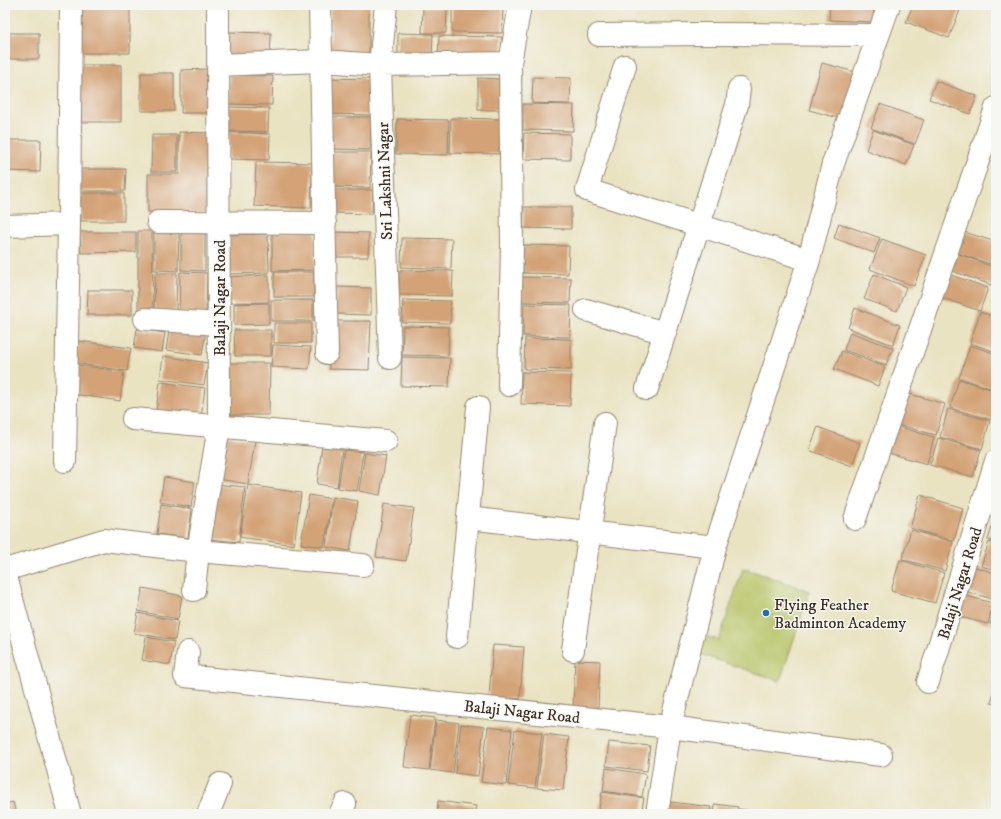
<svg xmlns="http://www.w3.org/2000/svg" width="1001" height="819" viewBox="0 0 1001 819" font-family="'IM FELL DW Pica',serif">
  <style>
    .green { fill: #b7c567; stroke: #797842 }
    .building { fill: #d3a276 }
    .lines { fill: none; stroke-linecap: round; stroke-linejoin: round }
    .minor-casing { stroke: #928670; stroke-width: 24 }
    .minor { stroke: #fff; stroke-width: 22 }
    .poi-dot { fill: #1f6fb2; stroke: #f6f6f2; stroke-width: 1.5 }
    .labels { text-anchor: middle; stroke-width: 3; stroke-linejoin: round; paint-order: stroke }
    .street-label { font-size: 16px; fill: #3b2a1e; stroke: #f6f6f2 }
    .poi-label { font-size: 16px; fill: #3b2a1e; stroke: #f6f6f2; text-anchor: start }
  </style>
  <rect width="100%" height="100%" fill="#f6f6f2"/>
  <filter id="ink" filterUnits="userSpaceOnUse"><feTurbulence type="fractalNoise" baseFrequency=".025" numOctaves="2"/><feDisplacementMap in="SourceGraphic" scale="8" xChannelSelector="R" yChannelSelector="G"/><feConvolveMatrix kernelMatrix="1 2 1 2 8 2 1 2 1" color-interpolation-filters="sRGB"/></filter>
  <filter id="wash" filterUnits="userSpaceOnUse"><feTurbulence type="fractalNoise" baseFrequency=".012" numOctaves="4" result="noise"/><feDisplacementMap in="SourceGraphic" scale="16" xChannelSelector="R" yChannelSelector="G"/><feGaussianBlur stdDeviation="0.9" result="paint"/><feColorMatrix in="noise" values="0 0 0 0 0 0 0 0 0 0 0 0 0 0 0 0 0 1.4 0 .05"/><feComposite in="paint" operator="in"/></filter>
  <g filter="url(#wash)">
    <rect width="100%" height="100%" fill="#eae3c2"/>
    <path class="green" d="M743 568 810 591 780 681 699 654 705 636 719 640Z"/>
    <g id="blocks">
      <path class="building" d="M79 5H130V53H79Z
        M233 5H271V6L233 7Z
        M330 5H369V55L331 56Z
        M830 5H874L873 22 829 20Z
        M913 5H962L949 38 906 22Z
        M452 6 503 8 502 33 452 32Z
        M423 7 447 8 446 33H422Z
        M228 32 271 33 270 60H227Z
        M5 33H39V59H5Z
        M398 33 433 34 432 60H398Z
        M439 36 502 37 501 63 438 61Z
        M822 63 859 73 846 120 809 110Z
        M76 65H121V122H76Z
        M207 69V113H181V70Z
        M141 73H174V111H141Z
        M229 75 273 76 272 105 228 104Z
        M533 77 571 78 570 104 532 103Z
        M329 78 372 79 371 115 328 114Z
        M478 78 503 79 502 110H478Z
        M936 81 977 96 970 114 929 99Z
        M523 104 574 105 573 131 523 130Z
        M880 104 924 120 915 144 871 128Z
        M226 107 269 108 268 132 225 131Z
        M331 117H371L370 150 330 149Z
        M451 118 500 119 499 154 450 153Z
        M397 119 449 120 448 155 396 154Z
        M873 130 914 145 906 165 866 150Z
        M179 132 208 133V213L148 212V174H179Z
        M230 132 270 134 269 160 228 159Z
        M524 133 570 134V160L523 159Z
        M152 135H177V172H151Z
        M5 140H41L40 172 5 171Z
        M331 152H371L370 188 331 187Z
        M256 162 312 163 311 208 254 206Z
        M78 169H126L125 191H78Z
        M331 190H373L372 214 331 213Z
        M81 193H124V221H81Z
        M524 207H571V229L523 228Z
        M839 223 880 238 874 253 834 238Z
        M154 230 179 231 178 271 154 270Z
        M138 231H152L153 314H138Z
        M181 231H205V271L181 270Z
        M315 231V270L272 271V232Z
        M961 231 996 242V266L954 252Z
        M80 232H136V252L81 253Z
        M335 232 369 233 368 257H334Z
        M268 234 269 273 228 274 227 235Z
        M402 238 452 239 451 269 401 267Z
        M882 239 926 255 914 286 870 269Z
        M524 245 569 246 568 274 523 273Z
        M956 253 996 268 991 285 950 270Z
        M400 270 453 271 452 296 399 295Z
        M180 272 207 273 206 314 179 313Z
        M274 272H314V297H274Z
        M155 273H177L176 311H154Z
        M874 274 906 287 897 311 864 299Z
        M948 274 988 288 980 311 940 297Z
        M269 275V302L228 303 227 277Z
        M523 277 571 278 570 303 522 302Z
        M337 287 371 288V315L336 314Z
        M88 290H132V315H87Z
        M271 300H313V321H271Z
        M403 300 451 301 450 323 402 322Z
        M269 303V324L234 325V304Z
        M524 304 571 305 570 337 523 336Z
        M855 308 900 325 893 345 848 328Z
        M980 312 996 317V352L970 343Z
        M330 321H371L369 370 329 369Z
        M274 323H311V343H274Z
        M170 325 206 330 202 355 166 350Z
        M403 326 449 327 448 356 402 355Z
        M137 329 165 333 162 352 134 348Z
        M234 330H271V356H235Z
        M850 332 893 348 886 365 844 350Z
        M525 338 571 339V370L524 369Z
        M79 341 131 348 127 371 75 363Z
        M273 345 311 347 309 369 271 367Z
        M970 345 996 354V390L959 378Z
        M842 351 885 367 878 386 834 369Z
        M163 356 208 363 204 385 160 379Z
        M402 357 450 358 449 387 401 386Z
        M229 363H270L269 415H228Z
        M78 365 124 372 120 401 73 394Z
        M522 372 571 373 570 406 521 404Z
        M959 379 996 391V409L993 420 950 408Z
        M160 382 205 388 201 418 156 411Z
        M903 392 945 404 936 435 894 424Z
        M948 409 990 421 982 449 940 437Z
        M892 425 934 437 927 464 885 452Z
        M818 427 860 443 852 466 809 450Z
        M224 436 255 441 248 484 218 479Z
        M938 438 981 450 973 477 930 465Z
        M322 446 342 449 337 487 317 484Z
        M344 450 363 452 357 491 338 488Z
        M365 453 386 456 380 495 359 491Z
        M164 477 195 482 191 507 160 502Z
        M215 484 245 487 239 542 209 539Z
        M248 485 301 493 294 545 240 537Z
        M309 495 332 499 324 547 301 544Z
        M920 495 963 508 954 541 910 528Z
        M333 497 358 501 350 551 326 547Z
        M161 504 192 509 188 538 157 534Z
        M384 504 414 508 406 561 376 557Z
        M996 514V542L988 540Z
        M911 530 953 542 945 571 902 559Z
        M989 542 996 544V570L981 566Z
        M900 560 944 573 935 603 891 591Z
        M975 567 996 573V600L968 592Z
        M143 588 182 596 178 619 138 611Z
        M966 596 993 603 988 624 960 617Z
        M996 604V625L990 624Z
        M5 610 13 635 5 637Z
        M138 613 178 621 175 640 134 633Z
        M146 637 174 642 170 665 142 660Z
        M493 645 524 647 520 699 489 697Z
        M575 660 600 661 598 708 573 707Z
        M996 687V704L991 703Z
        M410 715 435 718 429 770 404 767Z
        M436 720 459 723 453 773 430 770Z
        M461 724 484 727 478 776 455 773Z
        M488 727 512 730 506 785 481 782Z
        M515 730 542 733 535 788 508 785Z
        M544 734 569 737 563 790 537 788Z
        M609 742 650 746 647 771 606 766Z
        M606 768 646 774 642 797 603 791Z
        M602 792 644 798 641 814H598Z
        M438 801 476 806 475 814H437Z
        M13 802 16 814H5V804Z
        M671 802 711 807 710 814H669Z
        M715 804 738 807 737 814H714Z
        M739 809 761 812V814H738Z"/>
    </g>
  </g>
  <g filter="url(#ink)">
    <use href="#blocks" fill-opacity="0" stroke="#928670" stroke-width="1"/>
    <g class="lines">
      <defs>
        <path id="minor" d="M320 5 327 353
          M386 5 380 65 390 358
          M599 35 707 34 878 35
          M218 65 322 61 380 65 510 63
          M625 66 587 190 809 260
          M158 222 325 223
          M5 226 69 224
          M586 310 665 333
          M145 319 219 324
          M509 385 512 245 510 63 519 11
          M647 389 737 105 739 89
          M133 419 386 441
          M65 461 69 224 71 5
          M468 518 715 547
          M855 519 996 108
          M5 570 104 540 198 551 363 565
          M5 573 70 814
          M194 590 198 551 219 427 218 5
          M457 637 478 407
          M573 650 605 423
          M188 652 185 676 670 727 881 755
          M928 682 996 461
          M208 814 220 784
          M340 814 345 804
          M657 814 670 727 715 547 809 260 833 164 889 5"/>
      </defs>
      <use href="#minor" class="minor-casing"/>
      <use href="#minor" class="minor"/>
    </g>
  </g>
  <circle class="poi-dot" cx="766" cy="613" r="4"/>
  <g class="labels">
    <g class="street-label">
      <text transform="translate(384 181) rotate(-92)" y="6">Sri Lakshni Nagar</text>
      <text transform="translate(219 298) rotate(-90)" y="6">Balaji Nagar Road</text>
      <text transform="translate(959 583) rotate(-73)" y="6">Balaji Nagar Road</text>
      <text transform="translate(522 711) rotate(6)" y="6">Balaji Nagar Road</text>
    </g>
    <g class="poi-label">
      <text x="774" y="610">Flying Feather<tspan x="774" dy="18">Badminton Academy</tspan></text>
    </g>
  </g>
  <rect width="1001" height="819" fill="none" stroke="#f6f6f2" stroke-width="20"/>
</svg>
